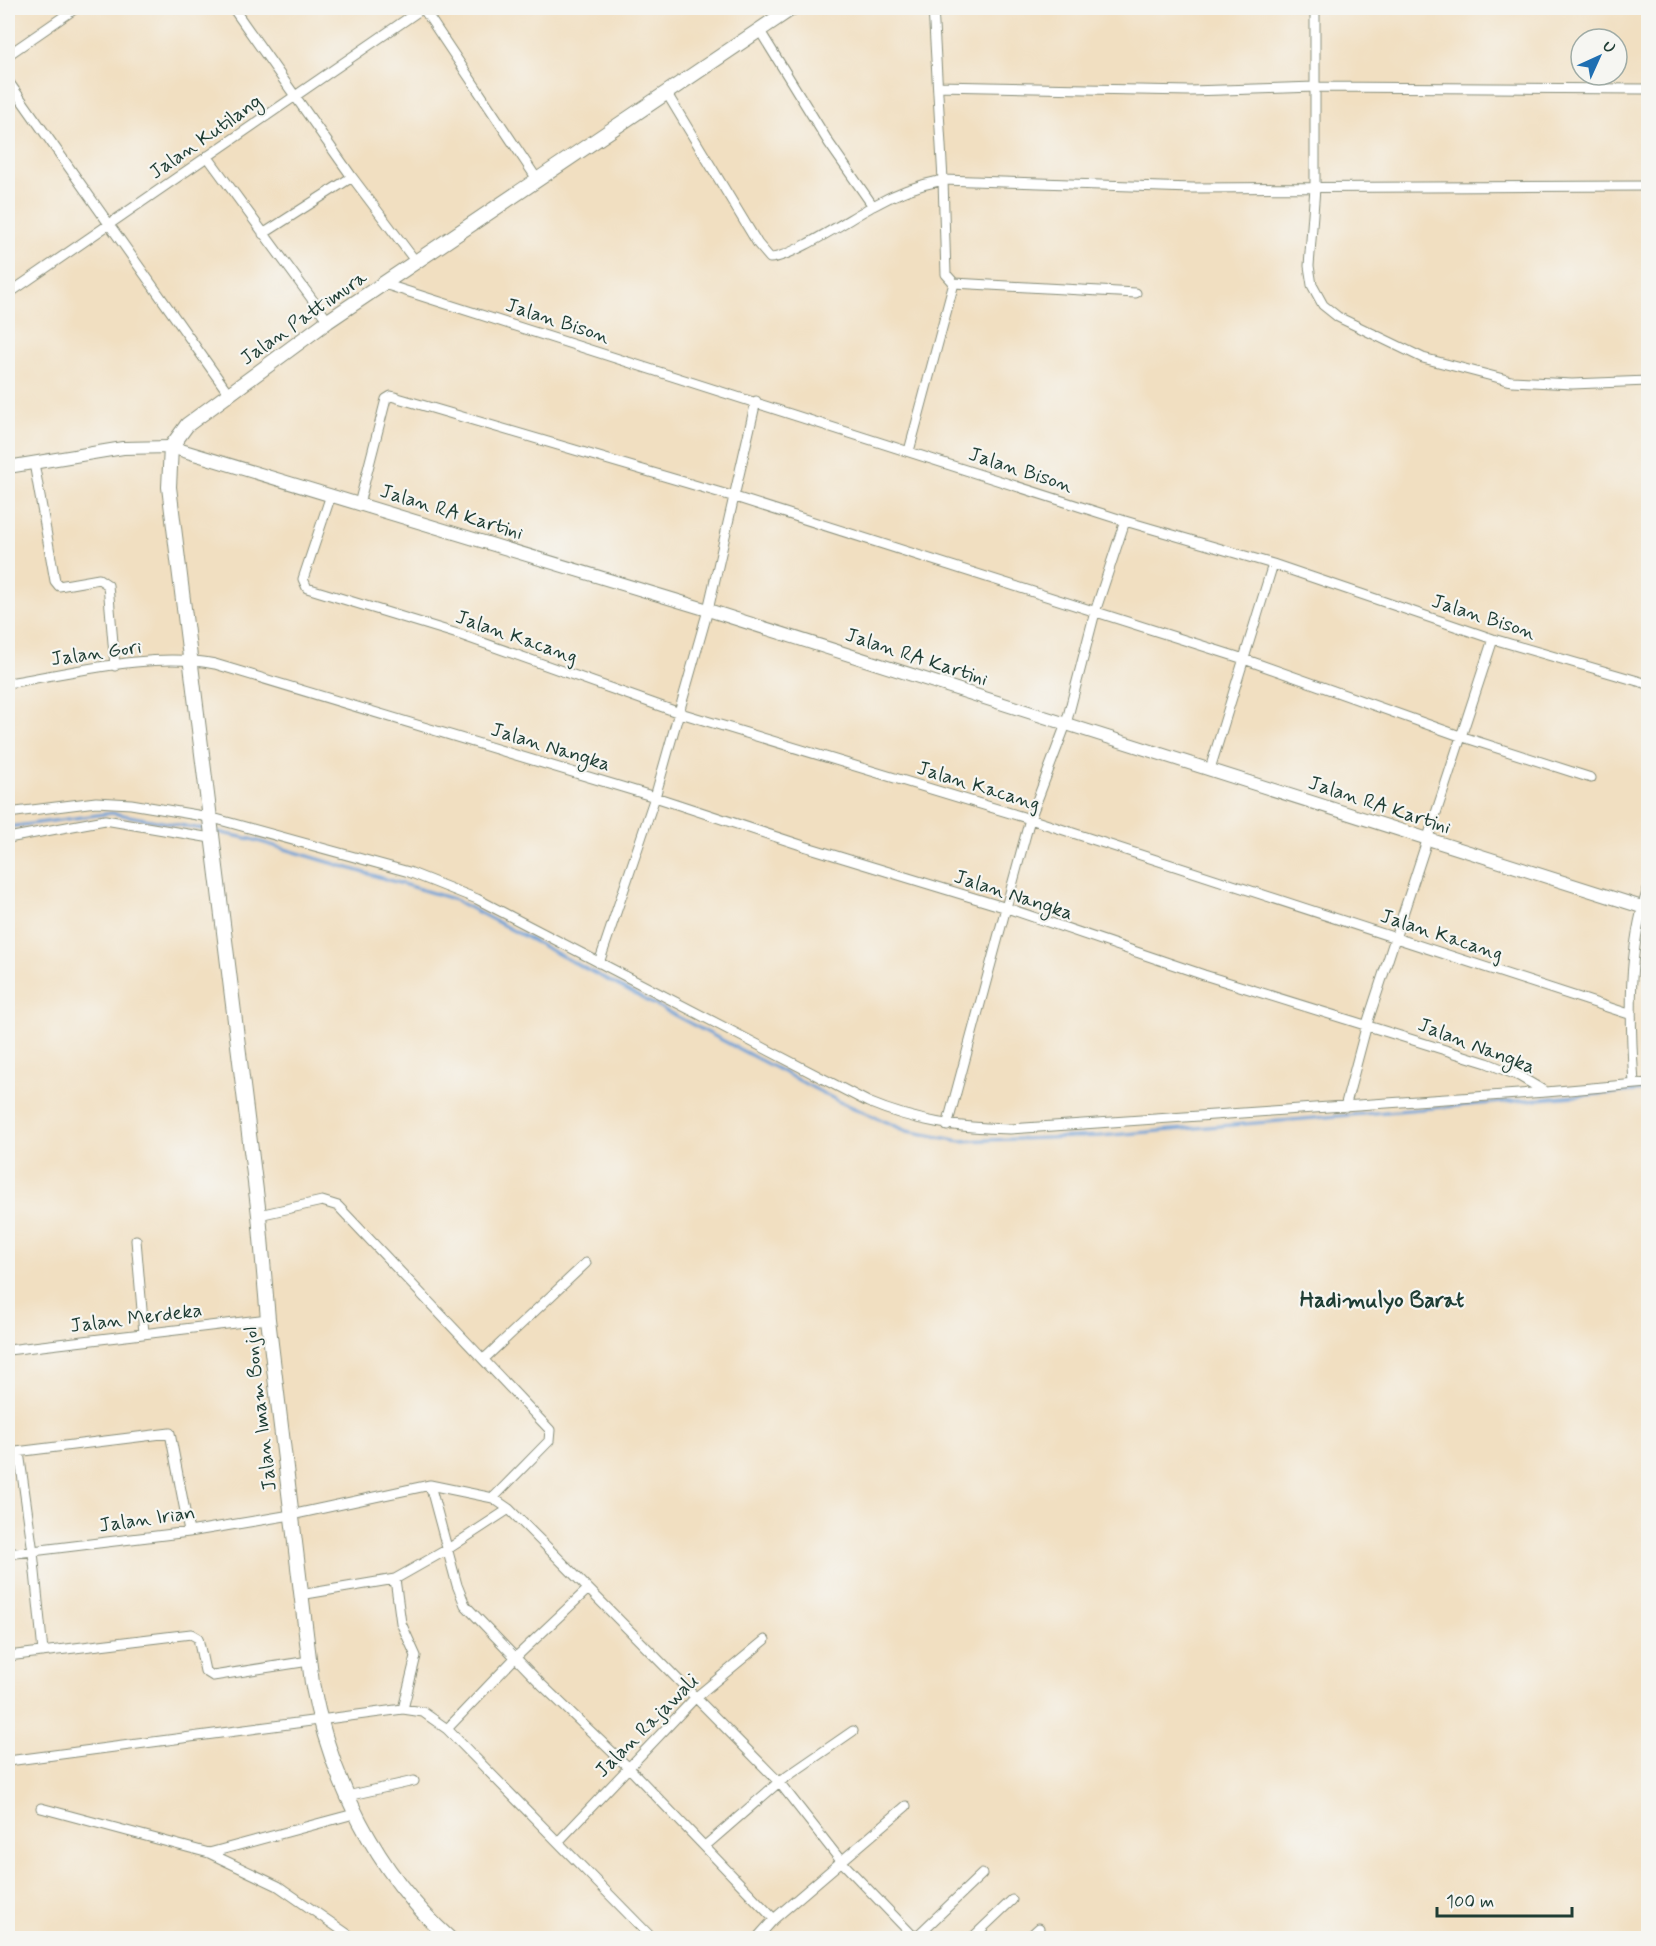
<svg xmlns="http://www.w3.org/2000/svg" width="1656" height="1946" viewBox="0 0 1656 1946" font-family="Mynerve,sans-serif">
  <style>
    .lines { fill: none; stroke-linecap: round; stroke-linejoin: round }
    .stream { stroke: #6b9fd7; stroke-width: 3 }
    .minor-casing { stroke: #888e7a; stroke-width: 11 }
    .secondary-casing { stroke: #888e7a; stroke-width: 14 }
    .primary-casing { stroke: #888e7a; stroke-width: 16 }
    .minor { stroke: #fff; stroke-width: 9 }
    .secondary { stroke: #fff; stroke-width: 12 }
    .primary { stroke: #fff; stroke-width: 14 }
    .labels { text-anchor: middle; stroke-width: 4.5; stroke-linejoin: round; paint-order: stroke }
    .street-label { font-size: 20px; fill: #1f3d34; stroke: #f6f6f2 }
    .quarter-label { font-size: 22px; font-weight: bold; fill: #1f3d34; stroke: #f6f6f2 }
  </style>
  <rect width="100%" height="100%" fill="#f6f6f2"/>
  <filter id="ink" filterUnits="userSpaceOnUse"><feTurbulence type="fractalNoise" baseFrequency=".0167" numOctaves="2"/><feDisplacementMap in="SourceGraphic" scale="12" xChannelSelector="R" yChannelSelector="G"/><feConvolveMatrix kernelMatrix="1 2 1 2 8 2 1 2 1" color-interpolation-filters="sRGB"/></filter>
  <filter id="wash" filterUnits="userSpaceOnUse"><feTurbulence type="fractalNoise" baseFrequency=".008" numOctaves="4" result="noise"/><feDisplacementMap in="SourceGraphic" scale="24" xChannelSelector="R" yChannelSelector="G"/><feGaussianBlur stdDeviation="1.35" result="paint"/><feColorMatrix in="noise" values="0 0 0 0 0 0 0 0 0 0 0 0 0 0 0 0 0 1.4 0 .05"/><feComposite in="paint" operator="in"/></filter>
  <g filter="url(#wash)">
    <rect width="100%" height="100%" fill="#f1dfc1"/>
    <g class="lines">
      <path class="stream" d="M8 827 112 813 207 830
        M217 832 251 839 453 899 840 1102 907 1131 961 1141 1100 1136 1648 1090"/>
    </g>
  </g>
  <g filter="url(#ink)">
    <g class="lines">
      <defs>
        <path id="minor" d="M233 8 352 177 416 262
          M423 8 537 179
          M933 8 943 180 1192 188 1648 186
          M1315 8V188L1309 266 1312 285 1323 305 1338 317 1423 358 1511 381 1572 384 1648 381
          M760 31 829 143 873 206
          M8 55 76 8
          M8 81 229 394
          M938 86 1190 91 1315 87 1648 89
          M666 92 758 244 770 258C791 258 852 217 873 206 896 193 918 185 943 180L946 274 954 283 1136 293
          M207 156 328 321
          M263 234 352 177
          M384 284 1125 521 1273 564 1493 639 1648 684
          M8 294 423 8
          M909 451 954 283
          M34 463 55 581 59 586 99 579 108 585 115 666
          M331 495 303 579 307 588 461 635 677 712 1030 819 1629 1014
          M359 504 386 399 391 396 735 497 1244 659 1460 736 1591 778
          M8 683C72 673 152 651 215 664L655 797 807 847 1007 908 1204 975 1487 1063 1519 1076 1546 1092
          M1210 769 1273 564
          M8 813 96 802 131 804 209 817 409 872 477 899 868 1102C916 1122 960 1128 1010 1129L1546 1092 1648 1083
          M8 838 105 820 211 838
          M599 963 655 797 708 610 756 401
          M1634 1084C1630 1020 1627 951 1648 889
          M1345 1107 1367 1024 1493 639
          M947 1126 1030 819 1066 724 1095 612 1125 521
          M259 1215 322 1201 338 1206 550 1430 549 1441 493 1498
          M136 1240 144 1333
          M8 1350 268 1319
          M484 1359 586 1263
          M19 1452 33 1552 43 1652
          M8 1453 170 1433 189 1532
          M430 1485 457 1585 465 1605 542 1685 629 1768 774 1919
          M8 1554 189 1532 291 1515 430 1485 493 1498 509 1509 551 1551 779 1782 841 1861 915 1938
          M395 1579 401 1623 416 1656 403 1709
          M300 1595 395 1579 448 1549 509 1509
          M8 1656 191 1634 198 1638 205 1671 213 1676 309 1661
          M447 1729 515 1658 588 1589
          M8 1761 403 1709 423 1712 447 1729 652 1938
          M347 1796 414 1781
          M41 1808 209 1853 278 1886 353 1938
          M558 1842 695 1698 765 1640
          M705 1846 779 1782 853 1731
          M209 1853 354 1814
          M757 1938 774 1919 906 1806
          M915 1938 982 1874
          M972 1938 1012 1900
          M1028 1938 1039 1928"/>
        <path id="secondary" d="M8 467 123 448 171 447 708 610 1648 909"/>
        <path id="primary" d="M449 1938C375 1871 331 1780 312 1683L268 1319 259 1215 169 487 171 447 187 425 328 321 792 8"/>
      </defs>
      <use href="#minor" class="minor-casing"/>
      <use href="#secondary" class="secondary-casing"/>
      <use href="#primary" class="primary-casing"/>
      <use href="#minor" class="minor"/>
      <use href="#secondary" class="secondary"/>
      <use href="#primary" class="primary"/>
    </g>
  </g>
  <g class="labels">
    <g class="street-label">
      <text transform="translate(205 136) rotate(-35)" y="7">Jalan Kutilang</text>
      <text transform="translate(303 317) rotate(-35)" y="7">Jalan Pattimura</text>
      <text transform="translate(558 320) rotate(18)" y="7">Jalan Bison</text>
      <text transform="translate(1021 469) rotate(18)" y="7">Jalan Bison</text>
      <text transform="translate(452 511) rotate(17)" y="7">Jalan RA Kartini</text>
      <text transform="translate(1484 616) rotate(18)" y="7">Jalan Bison</text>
      <text transform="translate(517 636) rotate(19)" y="7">Jalan Kacang</text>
      <text transform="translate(96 652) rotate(-8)" y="7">Jalan Gori</text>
      <text transform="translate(917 656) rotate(18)" y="7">Jalan RA Kartini</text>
      <text transform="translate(551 746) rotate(17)" y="7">Jalan Nangka</text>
      <text transform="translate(979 785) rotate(17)" y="7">Jalan Kacang</text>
      <text transform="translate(1380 804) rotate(18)" y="7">Jalan RA Kartini</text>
      <text transform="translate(1014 894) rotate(18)" y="7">Jalan Nangka</text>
      <text transform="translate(1442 934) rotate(18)" y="7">Jalan Kacang</text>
      <text transform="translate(1477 1045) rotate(21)" y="7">Jalan Nangka</text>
      <text transform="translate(136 1317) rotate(-7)" y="7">Jalan Merdeka</text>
      <text transform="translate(259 1409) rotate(-97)" y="7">Jalan Imam Bonjol</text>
      <text transform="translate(147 1518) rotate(-8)" y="7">Jalan Irian</text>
      <text transform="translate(646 1725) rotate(-45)" y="7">Jalan Rajawali</text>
    </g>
    <g class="quarter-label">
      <text x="1382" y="1307">Hadimulyo Barat</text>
    </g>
  </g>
  <rect width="1656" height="1946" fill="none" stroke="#f6f6f2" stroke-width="30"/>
  <g transform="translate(1599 57) rotate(45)"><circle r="28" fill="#f6f6f2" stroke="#a0aca6" stroke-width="1.5"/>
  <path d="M0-4.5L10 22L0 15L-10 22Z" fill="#1f6fb2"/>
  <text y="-9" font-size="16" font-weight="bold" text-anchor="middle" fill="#1f3d34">U</text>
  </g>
  <path d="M1437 1907v9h135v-9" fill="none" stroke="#1f3d34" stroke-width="3"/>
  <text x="1446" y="1907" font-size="18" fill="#1f3d34" stroke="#f6f6f2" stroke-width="4.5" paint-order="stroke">100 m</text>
</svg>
